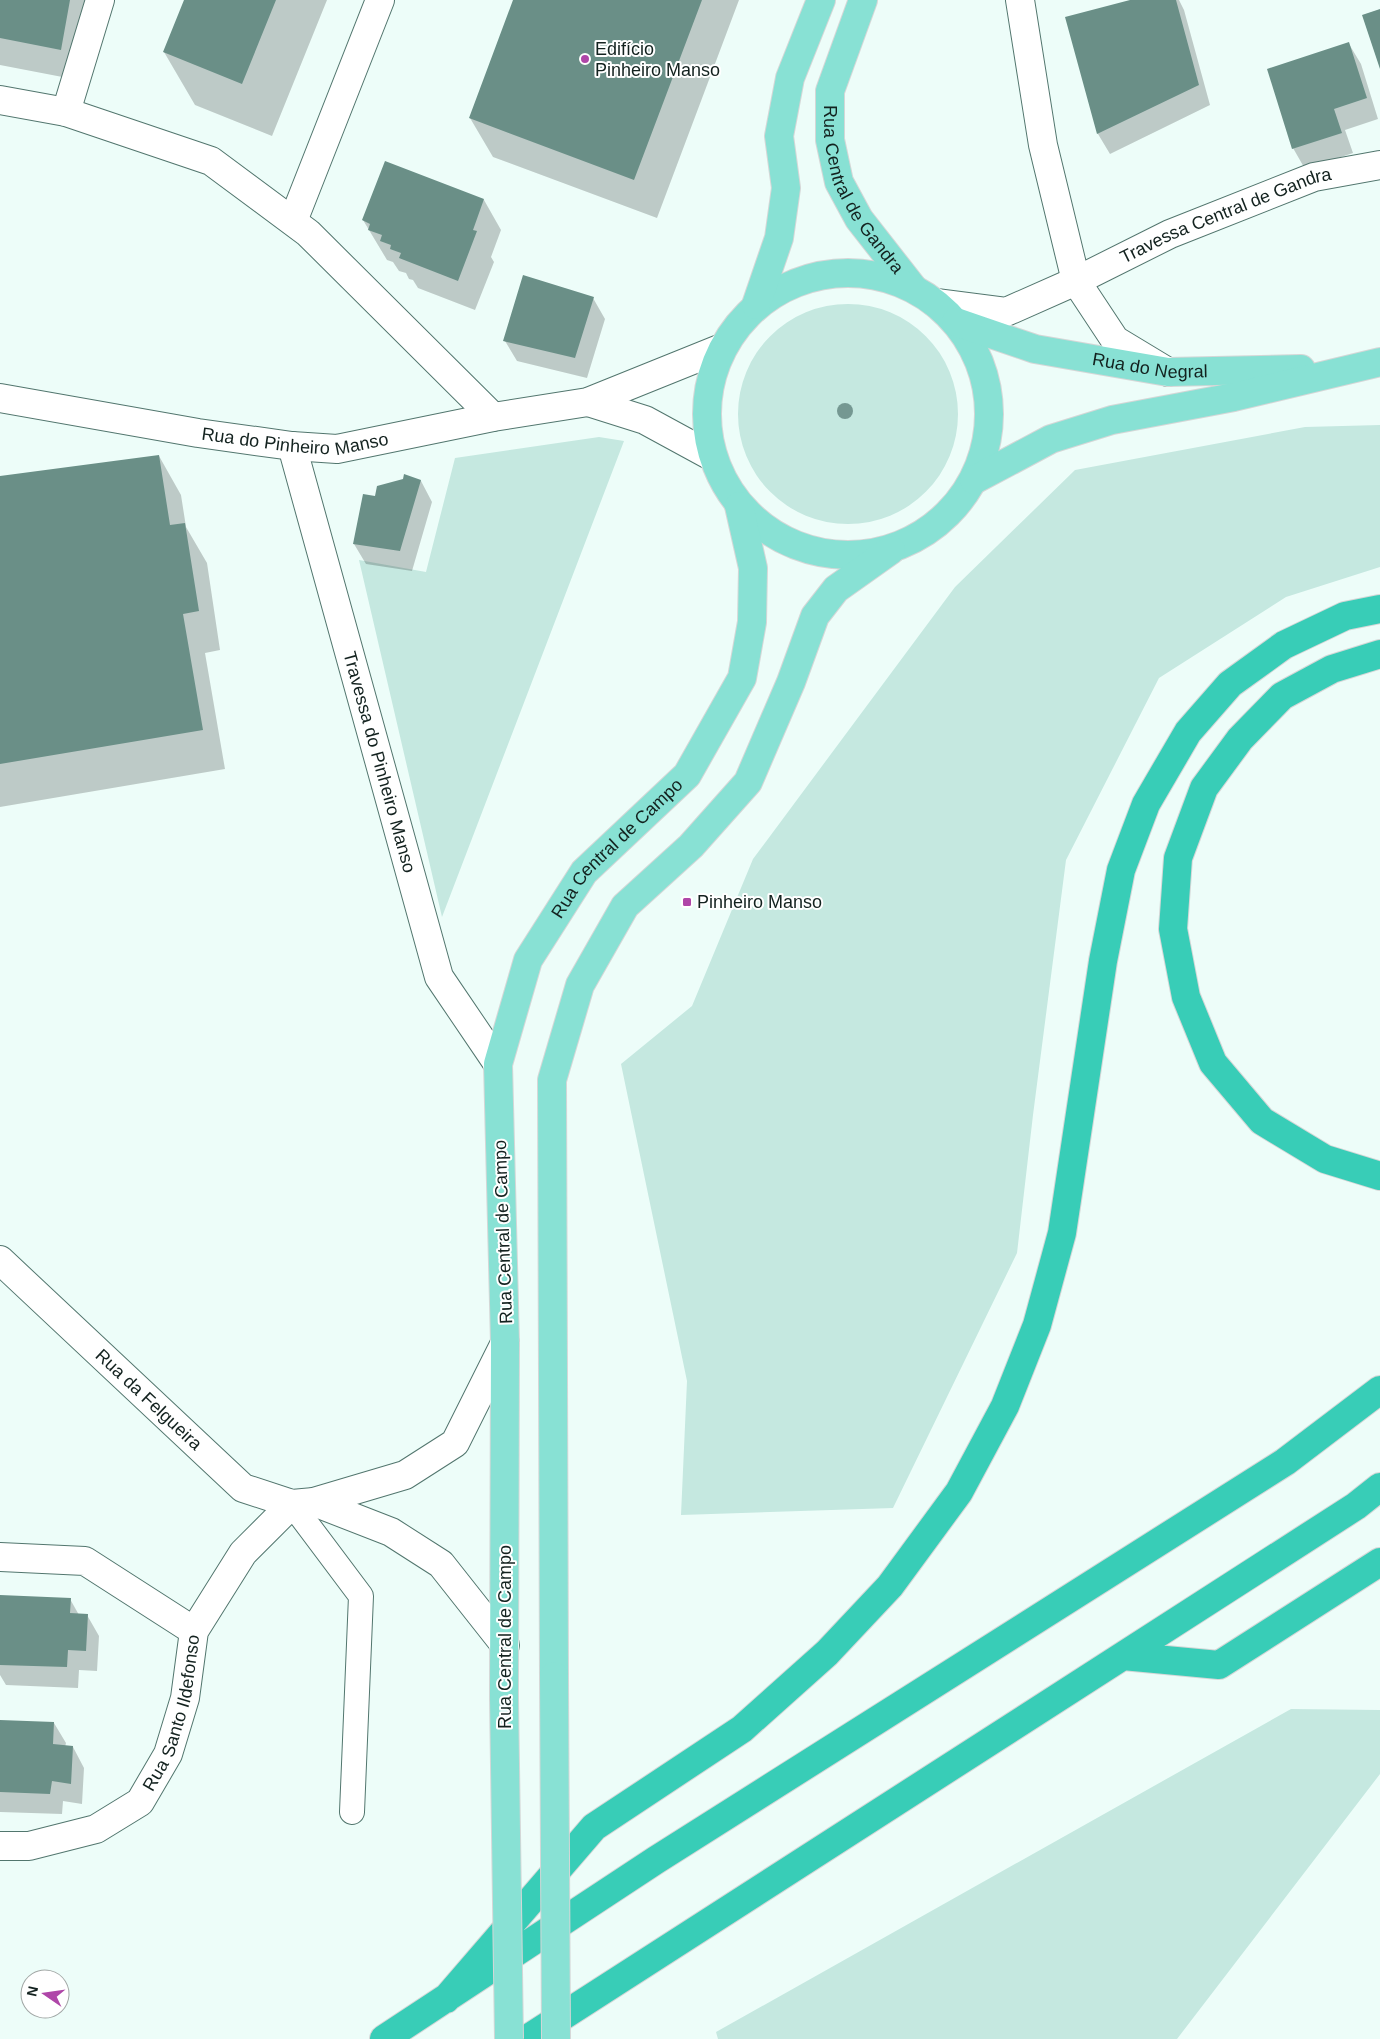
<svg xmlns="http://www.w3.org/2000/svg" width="1380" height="2039" viewBox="0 0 1380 2039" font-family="Arial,sans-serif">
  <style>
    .green { fill: #c5e8e0 }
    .shadow { fill: #0003 }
    .building { fill: #6a8f87 }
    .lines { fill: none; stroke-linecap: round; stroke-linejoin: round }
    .lane-casing { stroke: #52766e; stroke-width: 26 }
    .street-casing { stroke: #52766e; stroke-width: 30 }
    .primary-casing { stroke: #d5d7d7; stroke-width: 30 }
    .highway-casing { stroke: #d5d7d7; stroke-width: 30 }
    .lane { stroke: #fff; stroke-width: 24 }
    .street { stroke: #fff; stroke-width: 28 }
    .primary { stroke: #88e1d4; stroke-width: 28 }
    .highway { stroke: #38cdb7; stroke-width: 28 }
    .primary-bridge-casing { stroke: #d5d7d7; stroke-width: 30; stroke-linecap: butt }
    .primary-bridge { stroke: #88e1d4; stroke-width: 28 }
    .tree { fill: #759892 }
    .poi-dot { fill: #af46a8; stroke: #fff; stroke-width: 2 }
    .labels { text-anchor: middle; stroke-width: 4; stroke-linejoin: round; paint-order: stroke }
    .poi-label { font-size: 18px; fill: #13221f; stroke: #fff; text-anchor: start }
    .street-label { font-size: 18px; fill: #13221f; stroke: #fff }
  </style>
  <rect width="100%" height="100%" fill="#edfdf9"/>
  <path class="green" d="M738 414a110 110 0 1 1 220 0a110 110 0 1 1-220 0Z
    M1380 425V567L1286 597 1159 678 1066 860 1033 1115 1017 1253 893 1508 681 1515 687 1381 621 1064 692 1006 753 859 955 587 1075 470 1305 427Z
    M599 437 624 441 442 917 359 560 426 572 455 458Z
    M1291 1709 1380 1710V1774L1177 2039H718L716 2032Z"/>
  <path class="shadow" d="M0 0H93L78 80 0 65Z
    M185 0H327L272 136 195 105 164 52Z
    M514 0H739L657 218 493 157 470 118Z
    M1134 0H1179L1184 10 1210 105 1110 154 1098 134 1067 18Z
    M1349 44 1361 64 1378 119 1345 130 1353 153 1305 169 1293 148Z
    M484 200 501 230 491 257 494 262 475 310 418 288 413 280 409 279 406 273 399 271 393 262 387 260 363 220Z
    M593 298 605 319 587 378 517 361 505 341Z
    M159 456 181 495 186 527 207 563 220 650 205 653 225 769 0 807V477Z
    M405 476 421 481 432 502 412 571 366 564 354 544 376 498 404 480Z
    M0 1597 70 1599 79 1615H87L99 1636 97 1671 79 1670 78 1688 6 1685 0 1675Z
    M0 1721 54 1723 66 1743 65 1747H73L84 1768 82 1804 63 1801 62 1814 0 1812Z"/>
  <path class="building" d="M0 0H70L61 50 0 38Z
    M184 0H276L242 84 163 52Z
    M513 0H702L634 180 469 118Z
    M1130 0H1176L1199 85 1097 134 1065 17Z
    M1380 9V69L1362 15Z
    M1349 42 1367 98 1334 109 1342 133 1292 149 1267 69Z
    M385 161 484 199 473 230 477 231 458 281 399 258 401 253 390 249 391 245 380 241 382 235 368 230 370 224 362 220Z
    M523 275 594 297 575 358 503 341Z
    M159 455 170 525 185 523 199 611 183 614 203 730 0 764V476Z
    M404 474 421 480 400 551 353 544 363 494 375 496 377 486 403 479Z
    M0 1595 71 1598 70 1613 88 1614 86 1651 68 1650 67 1667 0 1665Z
    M0 1720 54 1722 53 1744 73 1746 71 1784 52 1781 50 1794 0 1792Z"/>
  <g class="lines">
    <defs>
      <path id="lane" d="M292 1504 361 1596 352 1812"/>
      <g id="street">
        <path d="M1020 0 1043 145 1076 281 1115 340 1168 372"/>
        <path d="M0 100 66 112 211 161 308 233 493 417"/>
        <path d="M66 112 100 0"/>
        <path d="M293 221 380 0"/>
        <path id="s1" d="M936 303 1006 312 1076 281 1170 234 1314 177 1380 165"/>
        <path id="s2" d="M0 398 198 433 292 446 337 449 493 417 588 402 722 348"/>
        <path d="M588 402 645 420 713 457"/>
        <path id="s3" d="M292 446 439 977 498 1064"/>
        <path id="s4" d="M0 1260 243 1488 292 1504 314 1502 405 1475 455 1443 505 1343"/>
        <path d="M314 1502 391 1532 441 1564 505 1645"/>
        <path d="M0 1557 85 1561 194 1631"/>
        <path id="s5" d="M0 1846H29L96 1829 140 1802 168 1754 185 1698 194 1631 243 1553 292 1504"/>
      </g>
      <g id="primary">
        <path id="s6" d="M863 0 830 91V140L839 182 859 219 913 288"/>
        <circle cx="848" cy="414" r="141"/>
        <path d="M756 305 779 238 786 188 779 136 790 78 821 0"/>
        <path id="s7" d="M956 322 1035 349 1168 372 1301 369"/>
        <path d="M974 480 1051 439 1112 420 1234 397 1380 362"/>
        <path d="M554 1676 552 1080 580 985 625 906 691 846 748 782 791 682 815 616 836 589 891 550"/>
        <path id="s8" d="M504 1697 505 1343 498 1064 528 960 584 872 687 775 742 678 752 622 753 568 739 506"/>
      </g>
      <path id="highway" d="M1380 654 1332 669 1282 696 1240 739 1204 788 1178 858 1173 929 1186 997 1213 1063 1262 1121 1325 1159 1380 1176
        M1123 1656 1219 1665 1380 1562
        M446 1999 594 1827 742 1729 827 1653 890 1586 959 1492 1005 1406 1037 1325 1062 1233 1103 961 1121 870 1146 804 1188 732 1230 684 1284 645 1345 616 1380 609
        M384 2039 656 1860 1285 1462 1380 1390
        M527 2039 1356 1506 1380 1487"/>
    </defs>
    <use href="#lane" class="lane-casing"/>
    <use href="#street" class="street-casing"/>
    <use href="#primary" class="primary-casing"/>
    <use href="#highway" class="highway-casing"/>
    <use href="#lane" class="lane"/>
    <use href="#street" class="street"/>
    <use href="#primary" class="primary"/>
    <use href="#highway" class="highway"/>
    <defs>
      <path id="primary-bridge" d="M554 1676 556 2039
        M504 1697 509 2039"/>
    </defs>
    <use href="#primary-bridge" class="primary-bridge-casing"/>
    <use href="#primary-bridge" class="primary-bridge"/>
  </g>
  <circle class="tree" cx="845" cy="411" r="8"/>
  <g class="poi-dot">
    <circle cx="585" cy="59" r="5"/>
    <rect x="682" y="897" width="10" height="10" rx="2.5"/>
  </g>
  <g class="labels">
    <g class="poi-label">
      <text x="595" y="55">Edifício<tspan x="595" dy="21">Pinheiro Manso</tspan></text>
      <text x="697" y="908">Pinheiro Manso</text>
    </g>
    <g class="street-label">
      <text dy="6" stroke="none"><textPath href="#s6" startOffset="204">Rua Central de Gandra</textPath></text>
      <text dy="6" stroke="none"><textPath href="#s1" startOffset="311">Travessa Central de Gandra</textPath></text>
      <text dy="6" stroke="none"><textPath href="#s7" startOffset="200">Rua do Negral</textPath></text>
      <text dy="6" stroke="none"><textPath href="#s2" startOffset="299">Rua do Pinheiro Manso</textPath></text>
      <text dy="6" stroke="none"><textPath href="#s3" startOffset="328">Travessa do Pinheiro Manso</textPath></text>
      <text dy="6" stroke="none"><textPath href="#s8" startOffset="885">Rua Central de Campo</textPath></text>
      <text transform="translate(503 1232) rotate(-92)" y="6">Rua Central de Campo</text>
      <text dy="6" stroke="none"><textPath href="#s4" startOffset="204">Rua da Felgueira</textPath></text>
      <text transform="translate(505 1637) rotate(-90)" y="6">Rua Central de Campo</text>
      <text dy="6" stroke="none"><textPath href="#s5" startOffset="246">Rua Santo Ildefonso</textPath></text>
    </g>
  </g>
  <g transform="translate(45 1994) rotate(283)"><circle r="24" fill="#ffffff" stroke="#a1a7a5"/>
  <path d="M0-4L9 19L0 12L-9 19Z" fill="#af46a8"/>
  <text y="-8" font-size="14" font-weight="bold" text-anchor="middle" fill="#13221f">N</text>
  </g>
</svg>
